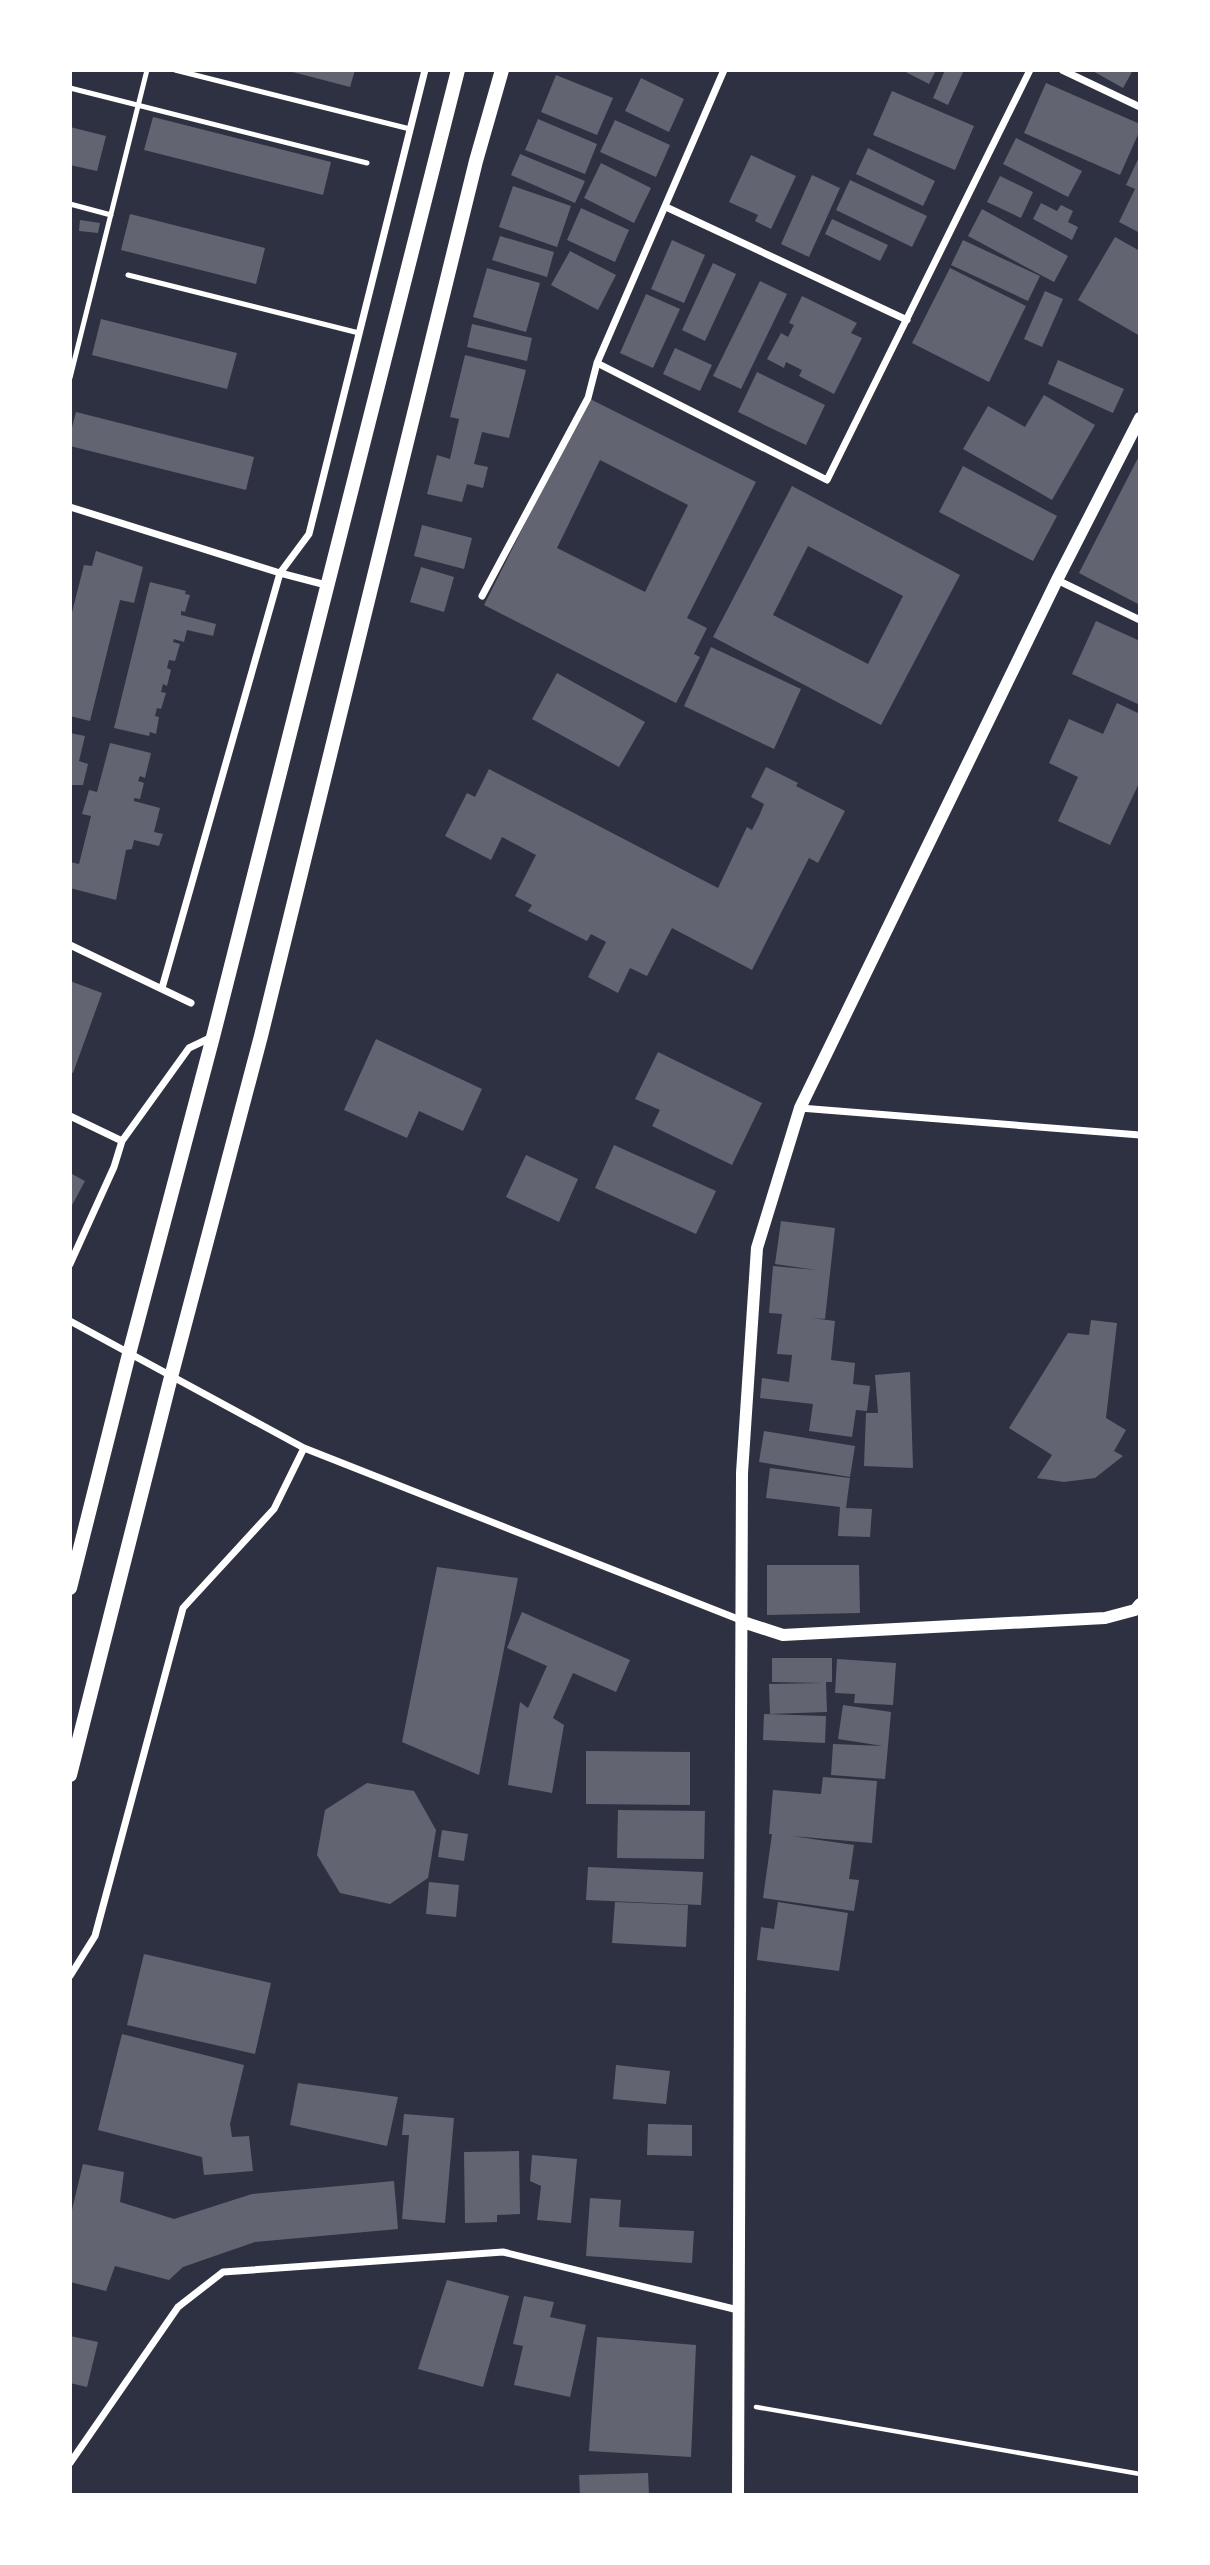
<svg xmlns="http://www.w3.org/2000/svg" width="1210" height="2565" viewBox="0 0 1210 2565" font-family="Commissioner,sans-serif">
  <style>
    .building { fill: #626471; fill-rule: evenodd }
    .lines { fill: none; stroke-linecap: round; stroke-linejoin: round }
    .path { stroke: #fff; stroke-width: 4.5 }
    .service { stroke: #fff; stroke-width: 5 }
    .minor { stroke: #fff; stroke-width: 7 }
    .tertiary { stroke: #fff; stroke-width: 12 }
    .secondary { stroke: #fff; stroke-width: 14 }
  </style>
  <rect width="100%" height="100%" fill="#2d3142"/>
  <path class="building" d="M285 70H355L350 87Z
    M902 70H936L929 84Z
    M945 70H964L948 105 933 98Z
    M1091 70H1133L1123 88Z
    M556 75 613 98 597 135 541 112Z
    M641 78 684 99 669 132 625 111Z
    M1046 83 1140 124V130L1120 175 1024 133Z
    M892 91 974 126 955 170 873 135Z
    M153 117 331 162 323 195 144 150Z
    M538 119 597 144 585 174 525 150Z
    M615 120 670 145 656 177 600 152Z
    M70 127 106 136 97 171 70 165Z
    M1016 138 1082 171 1068 197 1003 164Z
    M868 148 935 181 923 206 856 174Z
    M520 154 585 181 575 203 511 175Z
    M751 155 796 176 771 229 755 221 758 215 729 202Z
    M1140 155V233L1119 222 1135 189 1126 185Z
    M601 163 651 188 634 223 584 198Z
    M812 175 840 188 809 257 781 244Z
    M1000 176 1033 192 1021 218 987 202Z
    M850 180 927 216 912 247 836 210Z
    M513 186 571 206 557 247 499 227Z
    M1041 203 1057 211 1061 205 1073 211 1068 222 1078 227 1072 240 1033 219Z
    M581 208 629 230 615 262 567 240Z
    M982 209 1068 256 1054 282 968 236Z
    M130 214 265 248 256 284 121 250Z
    M832 219 888 245 880 261 825 234Z
    M80 220 100 223 98 233 79 231Z
    M500 236 554 252 547 277 492 260Z
    M1115 237 1140 251V336L1078 300Z
    M672 240 705 255 684 303 651 289Z
    M963 240 1040 276 1028 301 951 265Z
    M570 251 616 275 598 310 551 285Z
    M713 263 736 274 705 341 682 330Z
    M487 268 540 283 526 332 473 317Z
    M950 268 1026 306 989 382 912 343Z
    M760 281 787 294 741 389 713 376Z
    M1045 291 1063 299 1042 347 1024 339Z
    M646 294 680 309 653 368 620 353Z
    M802 296 857 323 851 333 862 338 834 394 799 376 802 370 786 362 784 368 767 359 781 333 788 337 794 325 789 323Z
    M101 319 237 353 227 389 92 355Z
    M472 324 532 338 527 361 467 347Z
    M675 348 712 365 700 391 663 374Z
    M465 355 526 370 509 438 482 432 474 464 488 467 483 488 467 484 462 502 427 494 437 455 450 459 459 419 450 417Z
    M1058 360 1124 389 1113 413 1048 384Z
    M757 372 825 405 806 445 738 412Z
    M1044 395 1095 425 1052 500 963 449 988 406 1025 427Z
    M588 398 756 482 687 618 707 628 694 654 700 657 676 703 484 605ZM600 460 688 505 645 592 557 548Z
    M76 412 254 457 246 490 70 446V435Z
    M1140 454V605L1079 573Z
    M963 466 1057 516 1033 561 939 512Z
    M792 486 960 575 881 725 713 637ZM808 546 903 596 868 664 773 615Z
    M422 525 472 538 464 569 414 556Z
    M96 551 143 567 134 603 120 600 90 721 70 716V620L84 565 92 566Z
    M421 567 454 577 444 612 410 602Z
    M150 582 186 591 185 594 190 595 185 612 181 611V615L216 624 213 636 187 630 184 642 174 639 173 642 180 644 175 661 169 660 167 668 171 670 167 686 163 684 161 692 166 693 161 709 157 708 155 716 159 717 156 734 150 732 149 736 114 728Z
    M1096 621 1140 641V705L1072 674Z
    M711 647 801 689 774 749 684 706Z
    M557 673 645 722 619 767 532 719Z
    M1117 703 1140 714V781L1110 845 1058 821 1078 777 1049 763 1069 719 1103 734Z
    M70 733 85 736 79 761 88 764 83 785H72L71 790Z
    M110 743 151 753 145 778 140 776 138 781 144 783 140 799 134 798V801L160 808 154 832 163 834 159 846 134 840 132 849 126 850 116 900 70 888V862L79 864 91 816 82 814 89 790 97 792Z
    M766 767 798 783 796 786 845 811 818 863 809 858 752 970 672 928 647 976 630 968 618 993 588 977 606 942 591 934 587 941 528 911 532 905 515 896 536 855 502 837 491 860 445 836 467 793 475 797 489 769 718 888 747 827 752 830 760 814 764 804 751 797Z
    M70 981 102 993 73 1073 70 1071Z
    M376 1039 482 1089 463 1131 419 1111 407 1138 344 1110Z
    M658 1052 762 1103 732 1165 652 1126 660 1110 635 1099Z
    M614 1145 716 1191 696 1234 595 1188Z
    M526 1155 578 1179 559 1222 506 1197Z
    M70 1173 85 1181 70 1209Z
    M781 1221 835 1228 825 1319 811 1318 835 1321 831 1360 855 1363 853 1384 870 1386 867 1411 856 1410 852 1437 809 1431 813 1404 760 1398 762 1378 789 1382 792 1355 777 1354 782 1314 769 1313 773 1266 816 1270 775 1264Z
    M1091 1320 1117 1323 1106 1418 1126 1430 1114 1451 1123 1456 1095 1478 1064 1482 1037 1478 1052 1455 1009 1428 1068 1333 1089 1335Z
    M910 1372 913 1468 864 1466 866 1413H878L875 1375Z
    M764 1431 855 1446 850 1477 759 1462Z
    M770 1468 850 1478 846 1508 872 1509 870 1537 838 1536 840 1507 766 1498Z
    M767 1565H859L860 1613 767 1615Z
    M437 1567 518 1578 479 1775 402 1742Z
    M522 1612 630 1660 616 1692 573 1673 553 1718 564 1725 552 1793 508 1785 520 1702 528 1708 547 1666 507 1648Z
    M772 1658H832V1682H826L827 1712 770 1714 769 1684 823 1683 772 1682Z
    M837 1659 896 1663 893 1705 854 1703 855 1694 835 1693Z
    M843 1705 891 1712 885 1779 831 1775 833 1744 883 1746 838 1739Z
    M764 1714 826 1716 825 1743 763 1740Z
    M586 1751 690 1752V1805L586 1804Z
    M823 1777 877 1781 872 1843 792 1836 854 1845 849 1879 859 1880 854 1911 763 1898 772 1834H769L773 1790 821 1794Z
    M367 1783 414 1791 436 1830 428 1878 390 1904 340 1893 317 1855 325 1810Z
    M618 1810 705 1811 704 1859 617 1858Z
    M442 1830 468 1834 464 1861 438 1857Z
    M588 1867 703 1872 701 1905 586 1900Z
    M429 1882 459 1885 456 1917 426 1914Z
    M615 1902 688 1905 686 1947 612 1943Z
    M778 1902 848 1913 839 1971 757 1960 761 1927 774 1929Z
    M144 1954 271 1983 255 2054 127 2025Z
    M122 2034 244 2065 230 2124 232 2137 249 2136 253 2171 204 2175 202 2157 98 2130Z
    M616 2065 670 2071 666 2104 613 2099Z
    M298 2083 398 2097 387 2146 290 2125Z
    M404 2114 454 2118 445 2223 402 2219 409 2135H402Z
    M648 2124 692 2125V2156L647 2155Z
    M519 2151 520 2214 497 2215V2222L465 2223 464 2152Z
    M532 2155 577 2159 571 2223 537 2220 541 2186 530 2181Z
    M83 2164 124 2172 120 2202 174 2219 252 2194 394 2181 398 2229 255 2242 183 2267 169 2280 115 2266 106 2291 70 2282V2218Z
    M590 2198 621 2200 619 2227 694 2231 692 2263 586 2256Z
    M447 2280 509 2296 483 2387 418 2369Z
    M524 2296 554 2302 550 2317 586 2325 570 2397 514 2385 523 2346 513 2344Z
    M70 2336 98 2342 87 2387 70 2383Z
    M597 2337 696 2345 691 2457 589 2451Z
    M648 2473 649 2495H580L579 2475Z"/>
  <g class="lines">
    <path class="path" d="M756 2407 1140 2474"/>
    <path class="service" d="M175 70 410 129
      M70 88 367 163
      M70 204 111 215
      M128 275 359 333
      M70 378 147 70"/>
    <path class="minor" d="M1062 70 1140 107
      M666 207 907 320
      M597 363 827 480 1030 70
      M70 507 280 573 326 585
      M1057 580 1140 620
      M482 596 588 398 597 363 724 70
      M70 945 191 1003
      M162 988 280 573 309 534 425 70
      M800 1108 1140 1135
      M70 1116 122 1141
      M70 1264 114 1167 122 1141 189 1048 212 1037
      M70 1321 304 1448 743 1621
      M70 1976 95 1936 183 1608 274 1509 304 1448
      M70 2463 178 2307 223 2272 503 2252 738 2310"/>
    <path class="tertiary" d="M743 1622 783 1635 1105 1618 1135 1610 1140 1604
      M738 2495 742 1473 757 1248 800 1108 1057 580 1140 418"/>
    <path class="secondary" d="M70 1588 129 1354 213 1037 458 70
      M70 1775 171 1377 261 1036 476 161 502 70"/>
  </g>
  <rect width="1210" height="2565" fill="none" stroke="#ffffff" stroke-width="144"/>
</svg>
